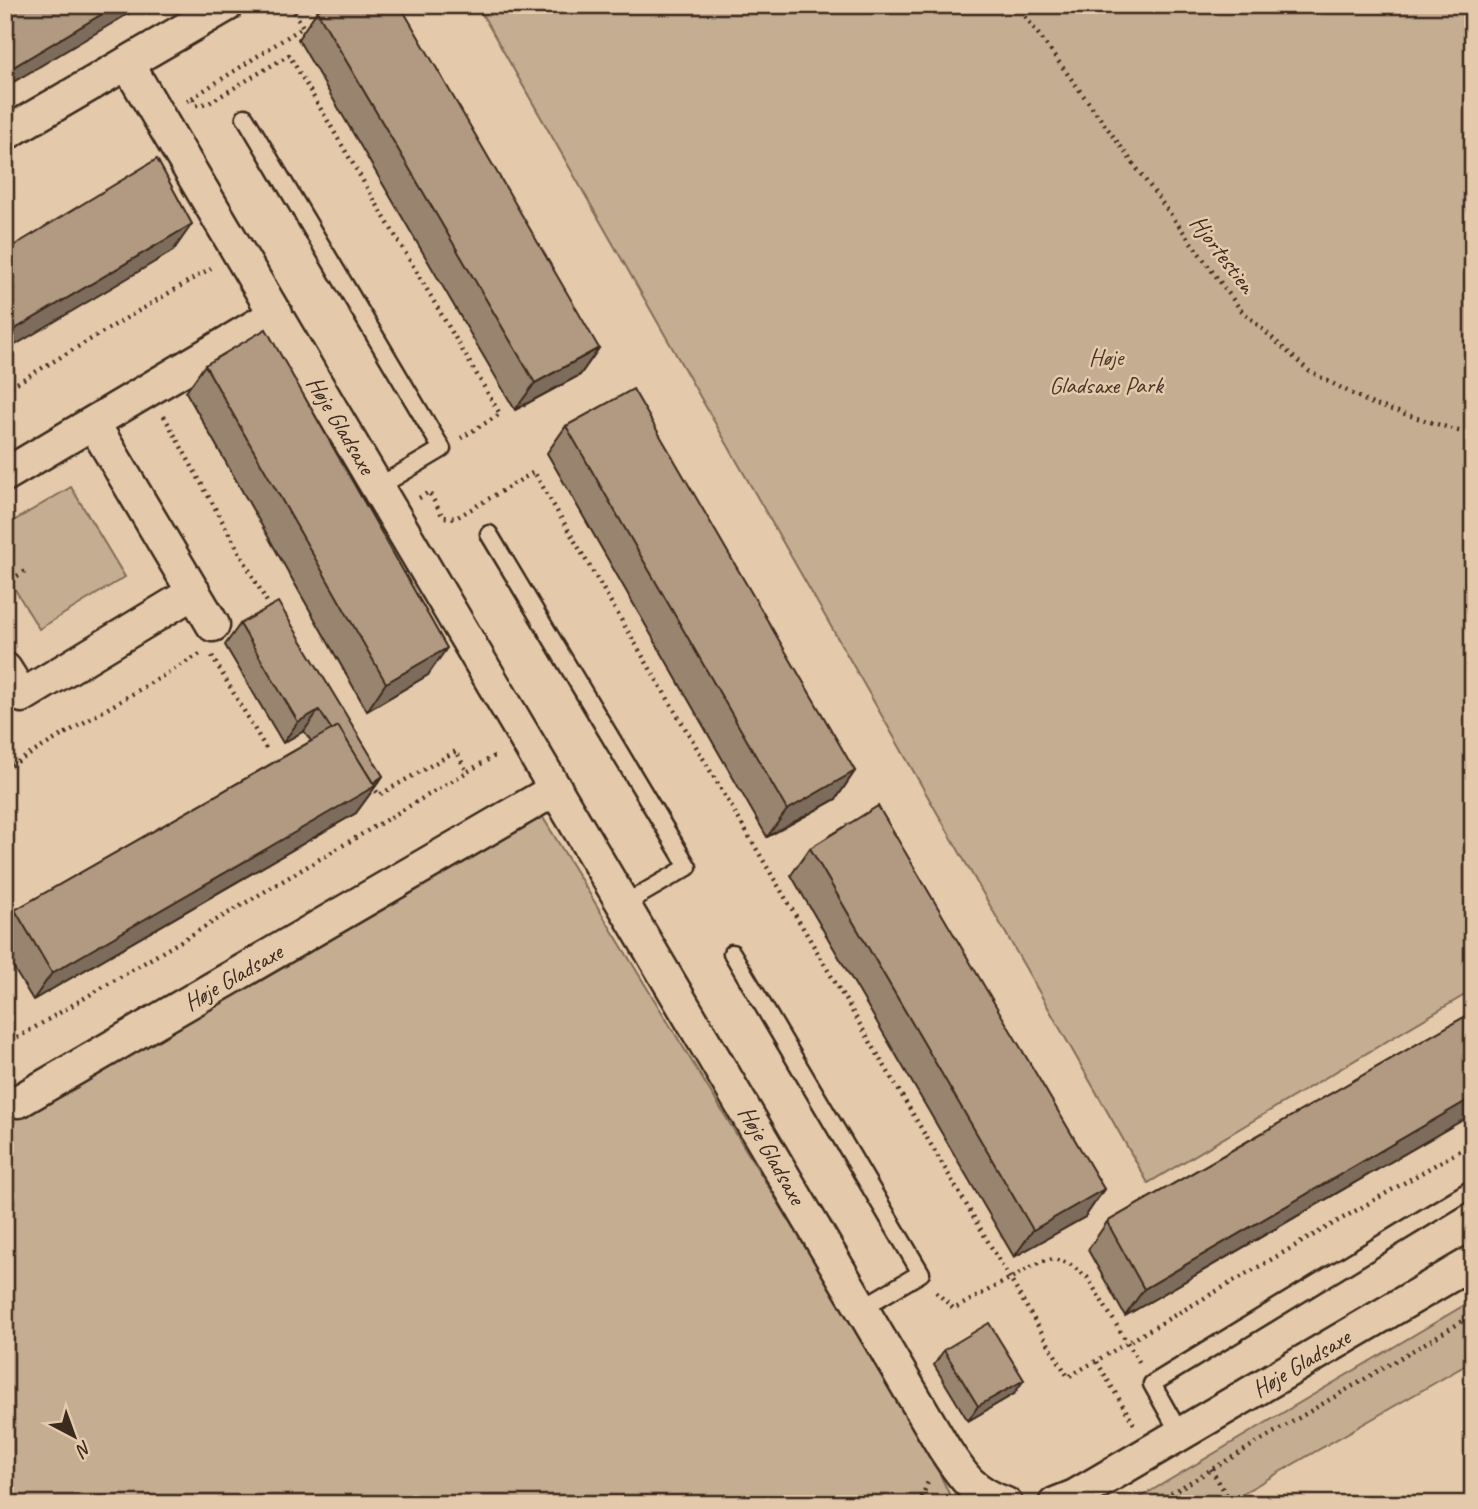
<svg xmlns="http://www.w3.org/2000/svg" width="1478" height="1509" viewBox="0 0 1478 1509" font-family="Caveat,sans-serif">
  <style>
    .green { fill: #c5ad91; stroke: #806c58; stroke-width: 2 }
    .lines { fill: none; stroke-linecap: round; stroke-linejoin: round }
    .service-casing { stroke: #3b2a1e; stroke-width: 21 }
    .minor-casing { stroke: #3b2a1e; stroke-width: 37 }
    .path { stroke: #3b2a1e; stroke-width: 4.5; stroke-dasharray: 2 5; stroke-linecap: butt }
    .service { stroke: #e4c9ab; stroke-width: 16 }
    .minor { stroke: #e4c9ab; stroke-width: 32 }
    .wall { fill: #998470; stroke: #3b2a1e; stroke-width: 2 }
    .shaded-wall { fill: #7d6c5b; stroke: #3b2a1e; stroke-width: 2 }
    .building { fill: #b29a82; stroke: #3b2a1e; stroke-width: 2 }
    .labels { text-anchor: middle; stroke-width: 5; stroke-linejoin: round; paint-order: stroke }
    .street-label { font-size: 24px; fill: #3b2a1e; stroke: #e4c9ab }
    .park-label { font-size: 24px; fill: #49372a; stroke: #e4c9ab }
  </style>
  <rect width="100%" height="100%" fill="#e4c9ab"/>
  <filter id="ink" filterUnits="userSpaceOnUse"><feTurbulence type="fractalNoise" baseFrequency=".0143" numOctaves="2"/><feDisplacementMap in="SourceGraphic" scale="14" xChannelSelector="R" yChannelSelector="G"/><feConvolveMatrix kernelMatrix="1 2 1 2 8 2 1 2 1" color-interpolation-filters="sRGB"/></filter>
  <g filter="url(#ink)">
    <path class="green" d="M477 5H1473V990L1148 1183Z
      M71 487 125 577 39 629 5 573V526Z
      M539 811 925 1443 954 1504H5V1118Z
      M1473 1300V1361L1224 1504H1129Z"/>
    <g class="lines">
      <defs>
        <path id="service" d="M245 117 442 449 378 487
          M489 534 688 867 624 904
          M732 953 921 1273 862 1308
          M1180 1434 1152 1384 1473 1188"/>
        <path id="minor" d="M127 63 944 1448C963 1477 971 1491 1006 1504
          M5 134 227 5
          M93 423 213 625
          M5 475 276 314
          M5 669 22 696 194 592
          M19 1101 556 789
          M1055 1504 1075 1496 1473 1262"/>
      </defs>
      <use href="#service" class="service-casing"/>
      <use href="#minor" class="minor-casing"/>
      <path class="path" d="M1017 5 1240 309 1309 371 1370 403 1459 431 1473 432
        M192 98 303 27 290 5
        M187 101 192 98 196 105 209 103 289 55 500 414 461 438
        M5 390 211 268
        M164 416 272 611
        M419 498 429 492 443 517 456 518 534 472 1068 1377 1473 1143
        M5 583 29 569
        M212 656 268 752
        M5 769 200 654
        M372 785 379 795 456 751 467 772 498 754
        M5 848 9 904 5 906
        M5 1045 467 772
        M936 1292 954 1309 1042 1261 1054 1259 1068 1263 1087 1277 1141 1365
        M1097 1362 1134 1424
        M1211 1469 1232 1504
        M919 1504 928 1482
        M1153 1504 1473 1315"/>
      <use href="#service" class="service"/>
      <use href="#minor" class="minor"/>
    </g>
    <path class="wall" d="M317 11 599 348 580 375 515 410 298 39Z
      M205 365 428 675 367 711 186 392Z
      M566 426 855 771 836 799 767 837 547 453Z
      M240 624 383 776 356 813 33 1000 5 954V924L15 910 311 741 304 731 283 743 225 645Z
      M810 848 1104 1189 1085 1217 1014 1257 791 875Z
      M1473 1012V1114L1125 1316 1088 1250 1107 1222Z
      M944 1350 1014 1394 968 1421 934 1365Z"/>
    <path class="shaded-wall" d="M117 5H143L5 87V72Z
      M192 224 173 251 5 351V335Z
      M599 348 580 375 515 410 535 383Z
      M447 648 428 675 367 711 386 683Z
      M319 710 304 731 283 743 298 722Z
      M855 771 836 799 767 837 787 810Z
      M383 776 356 813 33 1000 52 973 367 787Z
      M1473 1097V1114L1125 1316 1144 1289Z
      M1104 1189 1085 1217 1014 1257 1033 1230Z
      M1024 1380 1014 1394 968 1421 978 1406Z"/>
    <path class="building" d="M5 5H117L5 72Z
      M327 5H400L599 348 535 383 317 11Z
      M157 159 192 224 5 335V251Z
      M266 329 447 648 386 683 205 365Z
      M633 389 855 771 787 810 566 426Z
      M278 602 383 776 373 783 338 726 332 730 319 710 298 722 240 624Z
      M338 726 375 786 52 973 15 910Z
      M878 806 1104 1189 1033 1230 810 848Z
      M1473 1012V1097L1144 1289 1107 1222Z
      M989 1323 1024 1380 978 1406 944 1350Z"/>
  </g>
  <g class="labels">
    <g class="street-label">
      <text transform="translate(1223 254) rotate(53)" y="8">Hjortestien</text>
      <text transform="translate(341 425) rotate(59)" y="8">Høje Gladsaxe</text>
      <text transform="translate(233 977) rotate(-30)" y="8">Høje Gladsaxe</text>
      <text transform="translate(772 1155) rotate(60)" y="8">Høje Gladsaxe</text>
      <text transform="translate(1301 1363) rotate(-31)" y="8">Høje Gladsaxe</text>
    </g>
    <g class="park-label">
      <text x="1106" y="365">Høje<tspan x="1106" dy="28">Gladsaxe Park</tspan></text>
    </g>
  </g>
  <rect width="1478" height="1509" fill="none" stroke="#e4c9ab" stroke-width="28"/>
  <rect x="14" y="14" width="1450" height="1481" fill="none" stroke="#3b2a1e" stroke-width="2.5" filter="url(#ink)"/>
  <g transform="translate(74 1436) rotate(139)" stroke="#e4c9ab" stroke-width="5" paint-order="stroke">
  <path d="M0-5L12 26L0 18L-12 26Z" fill="#3b2a1e"/>
  <text y="-10" font-size="19" font-weight="bold" text-anchor="middle" fill="#3b2a1e">N</text>
  </g>
</svg>
